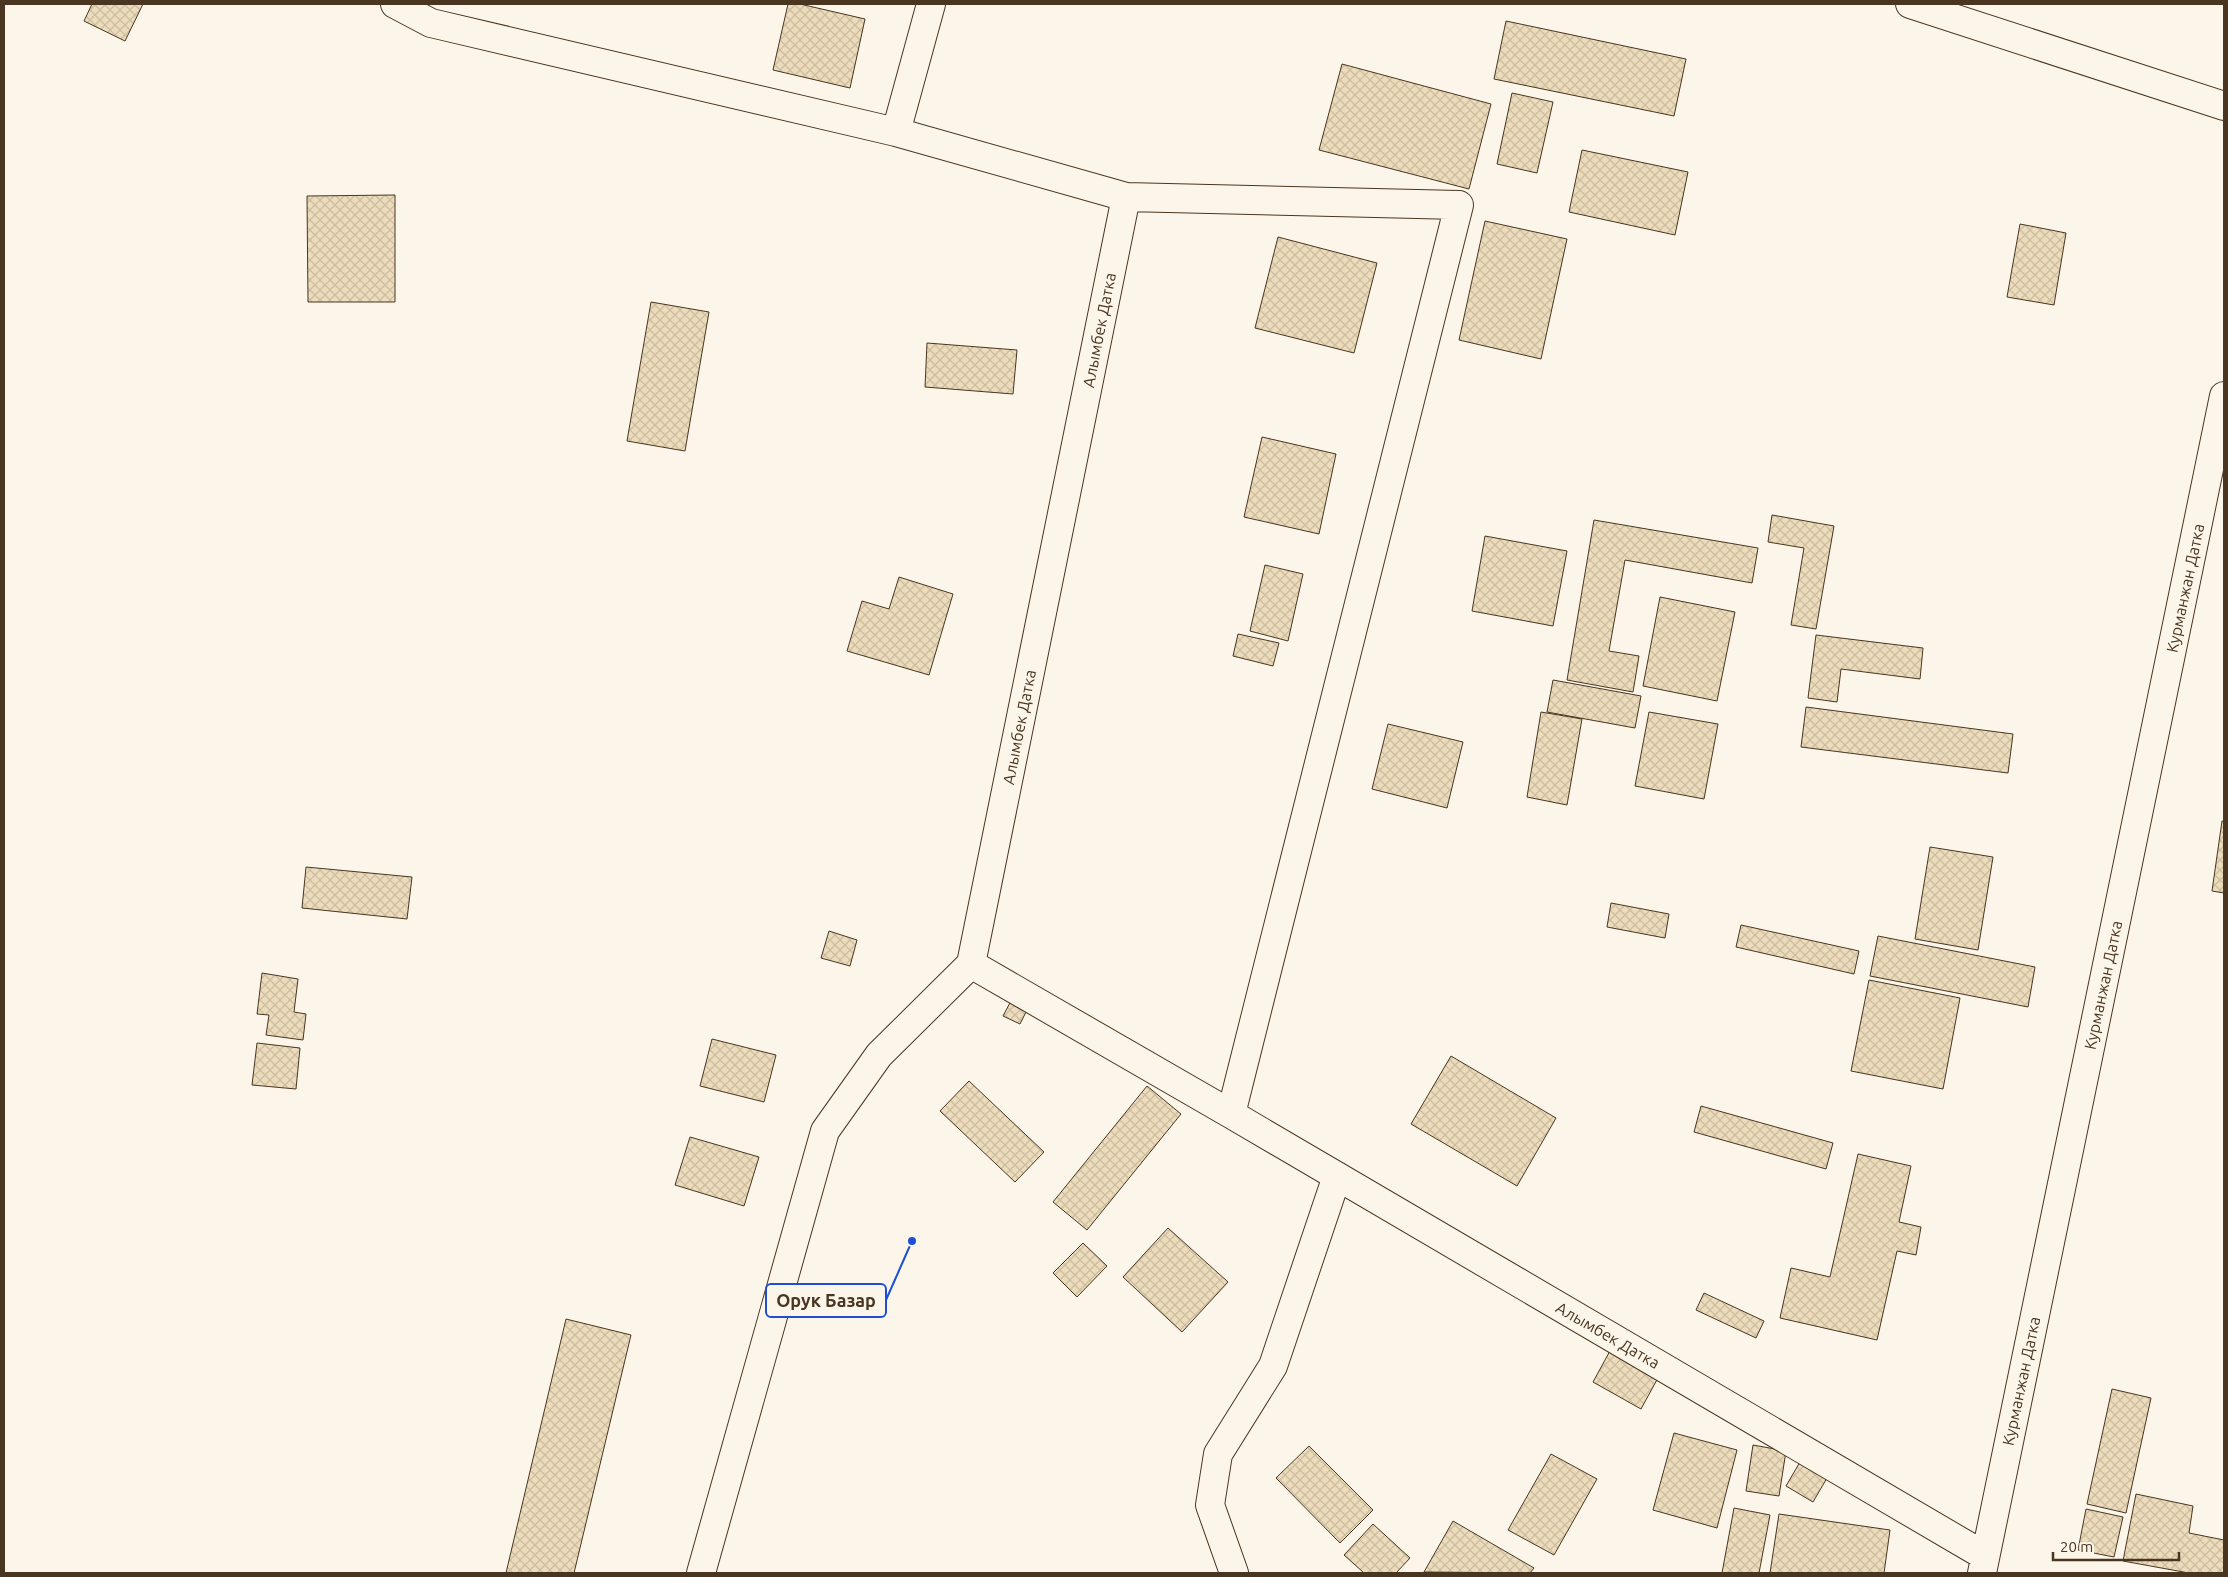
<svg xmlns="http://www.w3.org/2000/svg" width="2228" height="1577" viewBox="0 0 2228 1577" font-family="Ubuntu,sans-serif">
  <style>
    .building { fill: url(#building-cross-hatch); stroke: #4a3520 }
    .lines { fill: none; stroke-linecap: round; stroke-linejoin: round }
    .minor-casing { stroke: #4a3520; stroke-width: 30 }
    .minor { stroke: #fbf6e9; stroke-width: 28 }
    .labels { text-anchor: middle; stroke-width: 4; stroke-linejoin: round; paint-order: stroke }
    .street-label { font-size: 16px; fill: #4a3520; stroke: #fbf6e9 }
    .leader { fill: none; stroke: #1d4ed8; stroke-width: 2 }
    .callout-dot { fill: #1d4ed8; stroke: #fbf6e9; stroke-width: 2 }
    .callout { fill: #fbf6e9; stroke: #1d4ed8; stroke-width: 2 }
    .callout-label { font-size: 18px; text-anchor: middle; font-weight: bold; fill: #4a3520 }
  </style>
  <defs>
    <pattern id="building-cross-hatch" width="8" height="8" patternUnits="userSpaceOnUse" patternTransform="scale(1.25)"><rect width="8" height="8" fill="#ecdcbc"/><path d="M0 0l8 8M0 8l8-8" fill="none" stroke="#ccbda1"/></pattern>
  </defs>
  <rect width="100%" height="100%" fill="#fbf6e9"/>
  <path class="building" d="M92 4H143L125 41 84 21Z
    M788 4H800L865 19 850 88 773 70Z
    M1506 21 1686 59 1674 116 1494 79Z
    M1342 64 1491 104 1469 189 1319 150Z
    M1512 93 1553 102 1537 173 1497 164Z
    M1582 150 1688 172 1675 235 1569 212Z
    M395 195V302H308L307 196Z
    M1485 221 1567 239 1541 359 1459 340Z
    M2020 224 2066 233 2054 305 2007 297Z
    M1278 237 1377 263 1354 353 1255 328Z
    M651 302 709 312 685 451 627 441Z
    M927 343 1017 350 1013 394 925 387Z
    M1262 437 1336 454 1319 534 1244 517Z
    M1772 515 1834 526 1816 629 1791 625 1804 548 1768 542Z
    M1594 520 1758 548 1752 583 1625 560 1609 651 1639 656 1633 692 1567 680Z
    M1485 536 1567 551 1553 626 1472 611Z
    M1265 565 1303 574 1288 641 1250 631Z
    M899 577 953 594 929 675 847 651 862 601 889 609Z
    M1660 597 1735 612 1717 701 1643 686Z
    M1238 634 1279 643 1273 666 1233 656Z
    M1816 635 1923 648 1920 679 1841 669 1837 702 1808 698Z
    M1553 680 1641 696 1635 728 1547 712Z
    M1806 707 2013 734 2008 773 1801 747Z
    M1541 712 1582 719 1567 805 1527 797Z
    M1649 712 1718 724 1704 799 1635 786Z
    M1388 724 1463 742 1447 808 1372 789Z
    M2222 821H2224V893L2212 891Z
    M1930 847 1993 857 1978 950 1915 939Z
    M306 867 412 877 407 919 302 908Z
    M1611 903 1669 914 1665 938 1607 927Z
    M1741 925 1859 951 1854 974 1736 947Z
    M829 931 857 940 850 966 821 958Z
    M1878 936 2035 967 2028 1007 1870 976Z
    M262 973 298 979 294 1012 306 1014 303 1040 266 1035 269 1015 257 1014Z
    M1869 980 1960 998 1943 1089 1851 1071Z
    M1012 999 1028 1008 1020 1024 1003 1016Z
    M712 1039 776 1055 764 1102 700 1086Z
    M257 1043 300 1048 296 1089 252 1085Z
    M1451 1056 1556 1118 1517 1186 1411 1124Z
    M969 1081 1044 1152 1015 1182 940 1111Z
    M1147 1086 1181 1114 1087 1230 1053 1202Z
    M1701 1106 1833 1143 1826 1169 1694 1132Z
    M690 1137 759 1157 744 1206 675 1185Z
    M1858 1154 1911 1166 1899 1222 1921 1227 1916 1255 1897 1251 1877 1340 1780 1318 1791 1268 1830 1277Z
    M1168 1228 1228 1282 1182 1332 1123 1277Z
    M1083 1243 1107 1266 1077 1297 1053 1273Z
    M1704 1293 1764 1321 1756 1338 1696 1310Z
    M566 1319 631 1335 574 1573H506Z
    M1611 1349 1659 1376 1641 1409 1593 1382Z
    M2112 1389 2151 1398 2126 1513 2087 1504Z
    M1674 1433 1737 1450 1717 1528 1653 1510Z
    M1753 1445 1786 1451 1779 1496 1746 1491Z
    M1309 1446 1373 1510 1340 1543 1276 1478Z
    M1551 1454 1597 1479 1554 1555 1508 1530Z
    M1800 1462 1827 1478 1813 1502 1786 1486Z
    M2136 1494 2193 1506 2189 1533 2224 1540V1573H2189L2123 1561Z
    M1734 1508 1770 1515 1759 1573H1722Z
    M2086 1509 2123 1517 2114 1557 2078 1550Z
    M1779 1514 1890 1530 1884 1573H1770Z
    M1453 1521 1534 1568 1530 1573 1424 1572Z
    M1373 1524 1410 1558 1396 1573H1364L1344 1555Z"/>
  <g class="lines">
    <defs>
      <path id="minor" d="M395 4 431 23 896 132 1126 197 1459 205 1231 1114
        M1910 4 2224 106
        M896 132 931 4
        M971 964 1231 1114 1985 1556
        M971 964 1126 197
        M701 1573 825 1131 879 1055 971 964
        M1234 1573 1210 1505 1218 1454 1273 1366 1337 1176
        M1982 1573 2224 396"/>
    </defs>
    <use href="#minor" class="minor-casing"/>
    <use href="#minor" class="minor"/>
  </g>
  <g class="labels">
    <g class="street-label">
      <text transform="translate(1099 330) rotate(-79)" y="6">Алымбек Датка</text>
      <text transform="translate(2185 588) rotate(-78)" y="6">Курманжан Датка</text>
      <text transform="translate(1019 727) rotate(-79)" y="6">Алымбек Датка</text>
      <text transform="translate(2103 985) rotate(-78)" y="6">Курманжан Датка</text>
      <text transform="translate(1608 1335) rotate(30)" y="6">Алымбек Датка</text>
      <text transform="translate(2021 1381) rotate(-78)" y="6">Курманжан Датка</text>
    </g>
  </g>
  <path class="leader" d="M912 1241L886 1300"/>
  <circle class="callout-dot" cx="912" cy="1241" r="5"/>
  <rect class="callout" x="766" y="1284" width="120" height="33" rx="5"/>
  <g class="callout-label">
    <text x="826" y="1307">Орук Базар</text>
  </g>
  <rect width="2228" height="1577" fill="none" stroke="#4a3520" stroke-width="10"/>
  <path d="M2053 1552v8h126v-8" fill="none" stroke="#4a3520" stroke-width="2.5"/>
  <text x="2060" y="1552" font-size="15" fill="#4a3520" stroke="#fbf6e9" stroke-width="4" paint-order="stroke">20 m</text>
</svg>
